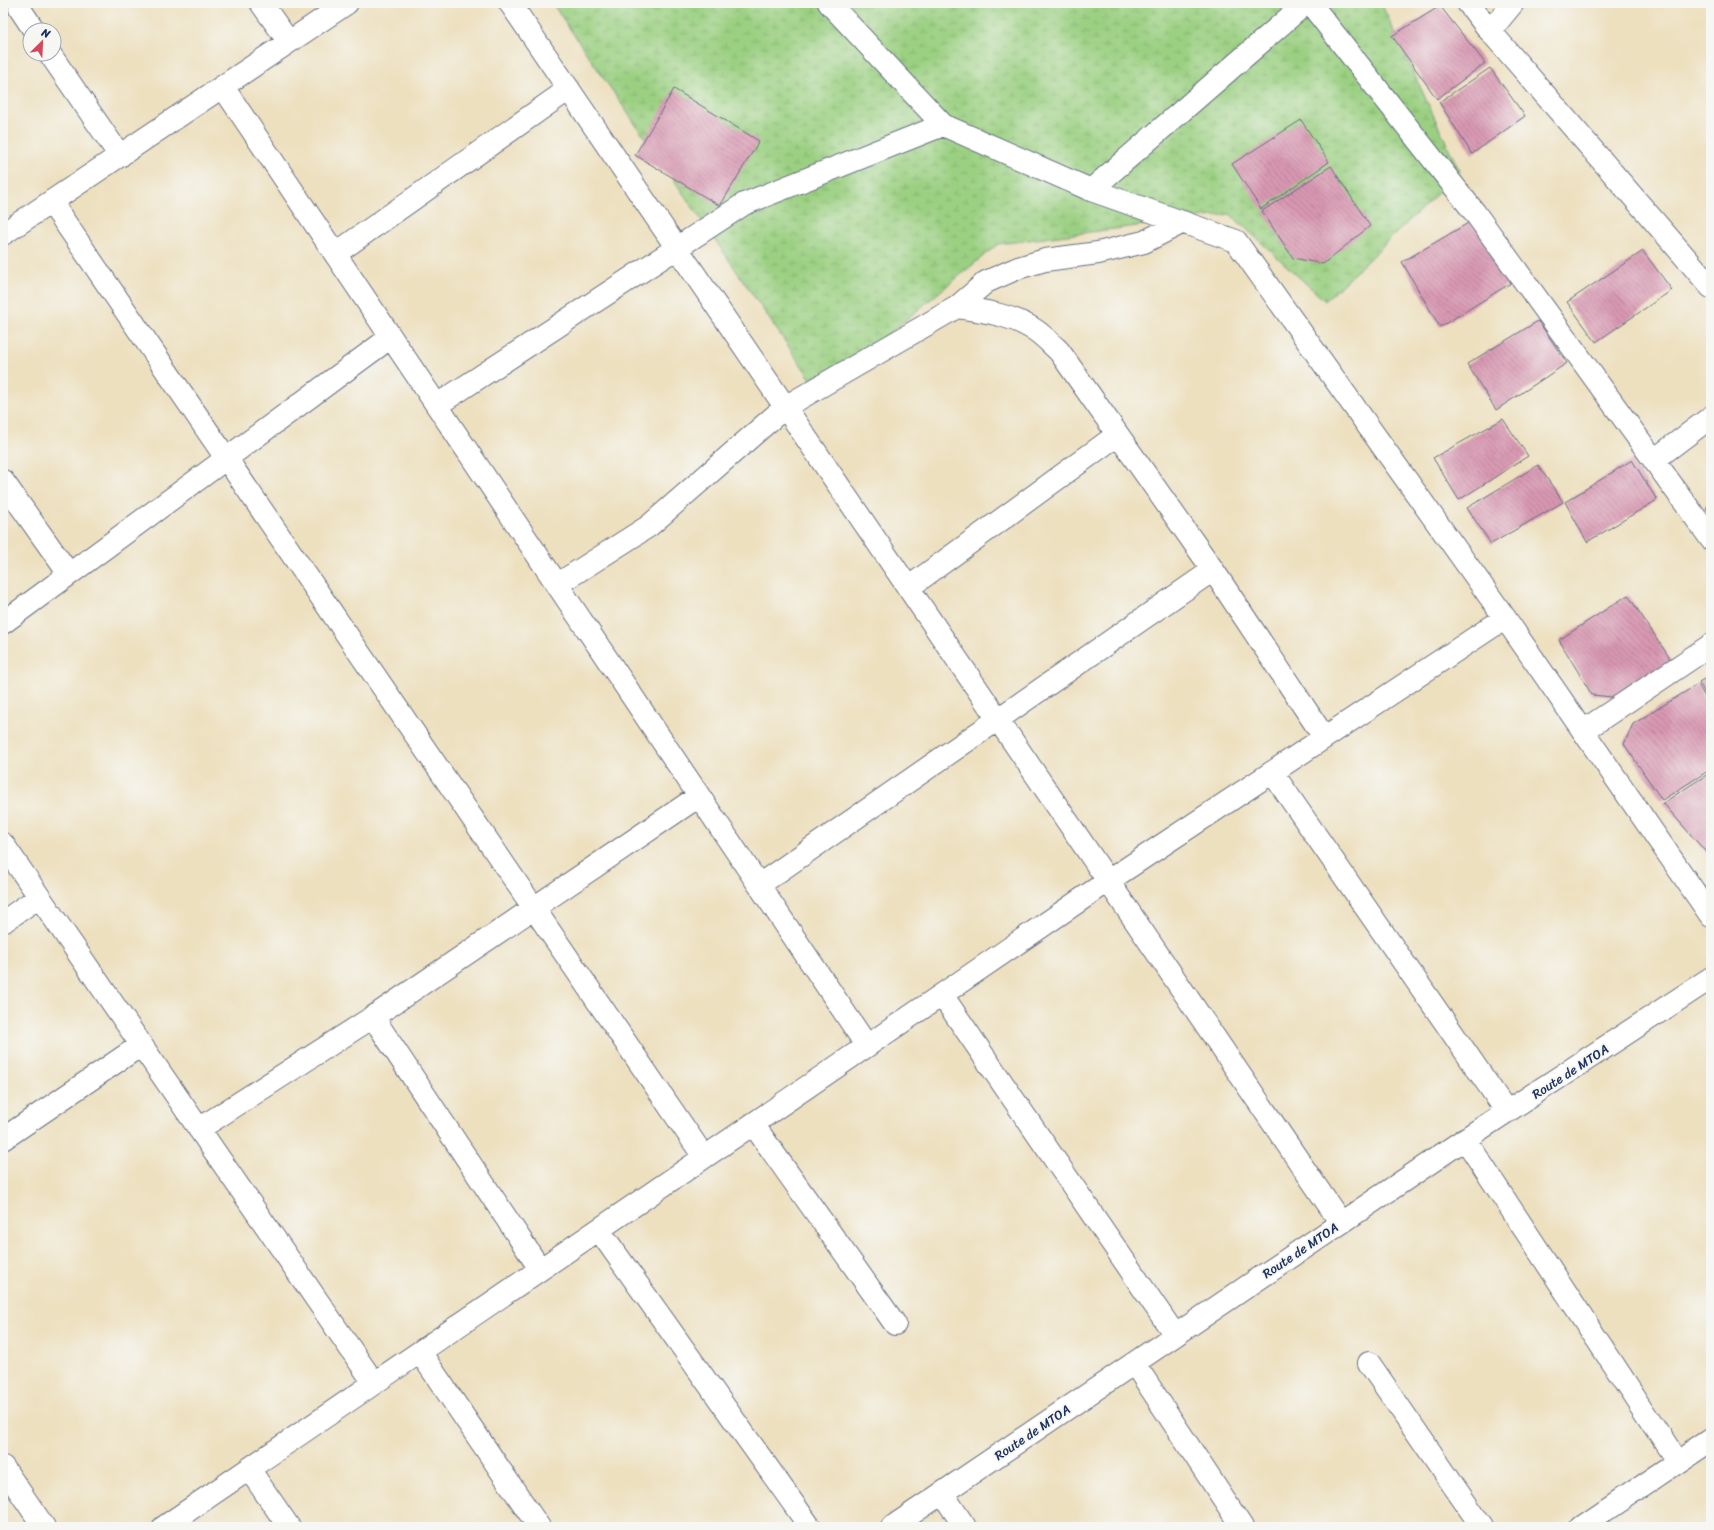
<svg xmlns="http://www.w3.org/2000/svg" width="1714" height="1530" viewBox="0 0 1714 1530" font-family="Sriracha,sans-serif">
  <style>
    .wetland { fill: url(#wetland-marsh); stroke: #5b8070 }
    .building { fill: url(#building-back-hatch) }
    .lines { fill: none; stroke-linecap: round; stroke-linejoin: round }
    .minor-casing { stroke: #646d80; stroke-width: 24 }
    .minor { stroke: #fff; stroke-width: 22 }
    .labels { text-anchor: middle; stroke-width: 4; stroke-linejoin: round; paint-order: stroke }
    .street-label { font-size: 13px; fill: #1b2f5e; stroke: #f6f6f2 }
  </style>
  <defs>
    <pattern id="wetland-marsh" width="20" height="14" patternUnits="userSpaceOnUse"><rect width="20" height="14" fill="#9bd082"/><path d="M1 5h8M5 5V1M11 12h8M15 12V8" fill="none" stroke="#85b373"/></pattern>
    <pattern id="building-back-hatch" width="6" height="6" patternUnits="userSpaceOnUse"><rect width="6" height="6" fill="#d897b1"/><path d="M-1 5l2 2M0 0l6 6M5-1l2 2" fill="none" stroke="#ae7c93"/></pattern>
  </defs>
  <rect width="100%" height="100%" fill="#f6f6f2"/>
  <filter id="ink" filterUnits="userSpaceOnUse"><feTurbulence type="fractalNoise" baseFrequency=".025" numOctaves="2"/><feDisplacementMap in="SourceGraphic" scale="8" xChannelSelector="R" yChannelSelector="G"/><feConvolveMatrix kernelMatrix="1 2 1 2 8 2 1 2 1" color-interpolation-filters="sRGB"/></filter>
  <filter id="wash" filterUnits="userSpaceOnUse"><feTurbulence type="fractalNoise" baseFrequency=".012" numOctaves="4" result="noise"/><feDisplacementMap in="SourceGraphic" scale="16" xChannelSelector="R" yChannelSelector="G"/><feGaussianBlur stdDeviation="0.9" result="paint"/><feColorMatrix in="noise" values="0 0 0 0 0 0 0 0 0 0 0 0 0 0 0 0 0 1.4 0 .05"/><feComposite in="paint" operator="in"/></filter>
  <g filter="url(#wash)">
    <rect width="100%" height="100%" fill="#ede0bf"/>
    <path class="wetland" d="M552 3H1381L1460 172 1325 301 1230 214 998 244 819 391Z"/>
    <g id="blocks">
      <path class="building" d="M1440 6 1485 63 1437 99 1392 36Z
        M1490 68 1525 116 1472 154 1439 102Z
        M674 89 759 141 720 206 635 155Z
        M1301 120 1329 162 1261 209 1232 164Z
        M1331 166 1370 226 1323 264 1293 258 1262 211Z
        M1475 219 1511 283 1440 327 1402 262Z
        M1643 251 1672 290 1596 342 1567 302Z
        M1538 321 1567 363 1496 410 1467 364Z
        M1503 419 1528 456 1459 500 1433 458Z
        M1632 460 1657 500 1587 542 1565 502Z
        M1538 465 1563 502 1491 544 1467 508Z
        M1711 498V512L1706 509Z
        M1628 595 1673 663 1622 698 1592 695 1559 640Z
        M1711 675V704L1699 682Z
        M1698 684 1711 708V769L1662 800 1624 744 1633 724Z
        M1711 772V858L1663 803Z"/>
    </g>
  </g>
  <g filter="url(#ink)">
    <use href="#blocks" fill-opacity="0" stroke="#646d80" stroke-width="1"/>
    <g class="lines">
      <defs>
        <path id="minor" d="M261 3 289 42
          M510 3 1341 1223
          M829 3 943 125 1091 190 1236 241 1505 618 1711 916
          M1310 3 1475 213 1711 539
          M1468 3 1490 31 1711 287
          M20 9 34 30
          M1490 31 1513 3
          M50 54 120 156
          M223 87 867 1046
          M1091 190 1306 3
          M51 202 704 1157
          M3 234 347 3
          M335 254 569 89
          M957 307C984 311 1012 315 1035 330 1044 336 1051 344 1059 351L1213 570 1324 737
          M437 405 744 204 943 125
          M1654 460 1711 417
          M3 481 69 574
          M558 584 649 526 785 407 957 307 986 282 1018 268 1045 260 1098 253 1144 242 1183 222
          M908 588 1117 435
          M3 623 391 337
          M1583 731 1711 645
          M1272 772 1507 1112
          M3 844 374 1383
          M759 885 1213 570
          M3 922 39 897
          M942 995 1175 1335
          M373 1017 540 1269
          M753 1124 895 1324
          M199 1129 373 1017 699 796
          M3 1139 141 1045
          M1465 1139 1677 1461
          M599 1230 810 1527
          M420 1352 539 1527
          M1134 1363 1242 1527
          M1369 1363 1482 1527
          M3 1467 44 1527
          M249 1469 289 1527
          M942 1493 965 1527
          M164 1527 1108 881 1505 618
          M892 1527 1465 1139 1711 978
          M1581 1527 1711 1439"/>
      </defs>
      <use href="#minor" class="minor-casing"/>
      <use href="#minor" class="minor"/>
    </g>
  </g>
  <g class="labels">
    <g class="street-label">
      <text transform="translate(1570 1071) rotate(-33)" y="5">Route de MTOA</text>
      <text transform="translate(1300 1250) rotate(-34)" y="5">Route de MTOA</text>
      <text transform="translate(1032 1432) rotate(-34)" y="5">Route de MTOA</text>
    </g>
  </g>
  <rect width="1714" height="1530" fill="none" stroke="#f6f6f2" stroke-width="16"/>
  <g transform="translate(42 42) rotate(24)"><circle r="19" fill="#f6f6f2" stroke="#9ea6b7"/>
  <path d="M0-3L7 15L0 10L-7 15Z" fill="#d1495b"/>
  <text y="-6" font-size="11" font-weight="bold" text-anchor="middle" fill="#1b2f5e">N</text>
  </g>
</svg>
